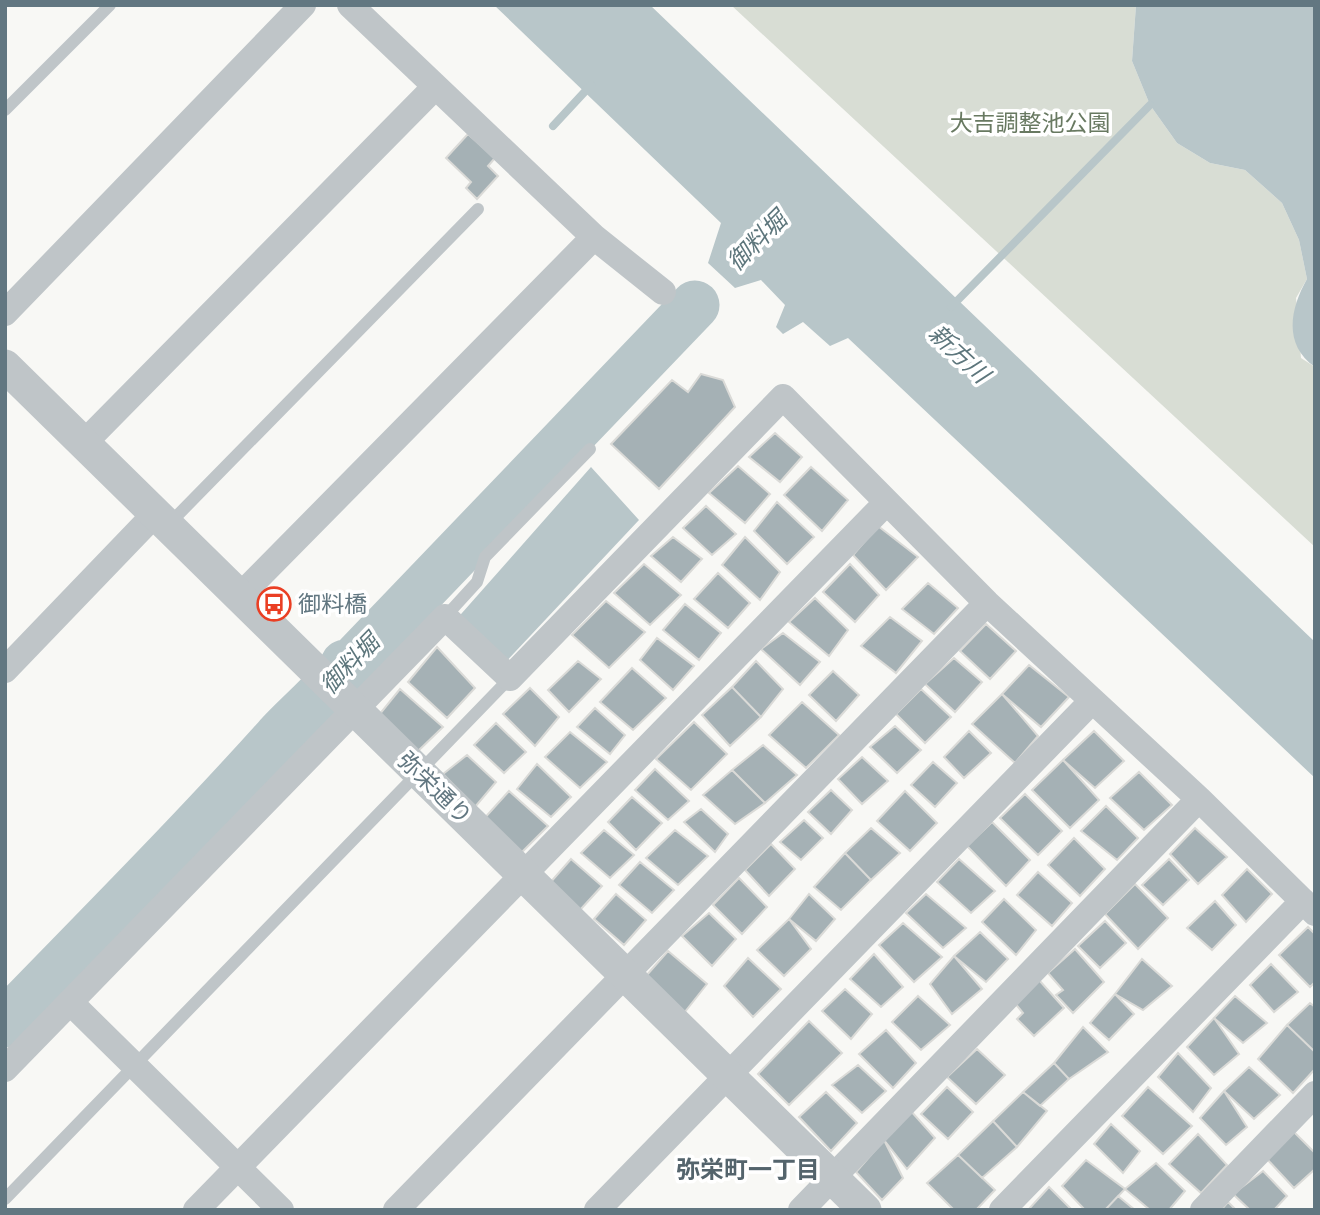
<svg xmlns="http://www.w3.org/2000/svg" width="1320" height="1215" viewBox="0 0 1320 1215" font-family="'Exo 2','Noto Sans JP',sans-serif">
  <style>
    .green { fill: #d8ddd4 }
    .water { fill: #b8c6c9 }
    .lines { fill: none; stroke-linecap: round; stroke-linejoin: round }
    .stream { stroke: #b8c6c9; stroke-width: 8 }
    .river { stroke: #b8c6c9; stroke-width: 49 }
    .building { fill: #a5b1b5; stroke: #dadad7; stroke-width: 2 }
    .service { stroke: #bfc5c8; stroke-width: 12 }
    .minor { stroke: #bfc5c8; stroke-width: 26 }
    .tertiary { stroke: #bfc5c8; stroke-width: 33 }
    .labels { text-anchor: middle; stroke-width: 7; stroke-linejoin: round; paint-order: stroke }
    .park-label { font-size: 23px; fill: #687961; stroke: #fff }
    .poi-label { font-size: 23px; fill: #627781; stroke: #fff; text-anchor: start }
    .street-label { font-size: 23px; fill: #627781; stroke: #fff }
    .water-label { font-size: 24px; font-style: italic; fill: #5d767c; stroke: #fff }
    .neighbourhood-label { font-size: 24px; font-weight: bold; fill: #54646c; stroke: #fff }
  </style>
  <rect width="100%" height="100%" fill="#f8f8f5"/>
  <path class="green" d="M731 5H1136L1132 61 1150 105 1177 143 1210 163 1245 170 1282 203 1299 240 1307 279 1296 298 1301 358 1315 367V547Z"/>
  <path class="water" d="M494 5H650L1315 642V778L848 338 830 346 803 322 783 334 776 327 785 305 761 280 735 288 708 263 721 223Z
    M1136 5H1315V367C1283 345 1290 309 1307 279L1299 240 1282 203 1245 170 1210 163 1177 143 1150 105 1132 61Z
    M591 467 639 520 501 667 454 622Z"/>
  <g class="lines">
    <path class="stream" d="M553 126 591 85
      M951 307 1150 105"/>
    <path class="river" d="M5 1023C97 928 189 836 277 738 294 718 335 685 345 664H351L695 305"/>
  </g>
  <path class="building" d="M468 134 495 158 488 166 498 176 477 199 466 188 471 182 446 158Z
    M701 374 723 380 735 407 659 489 611 444 672 380 688 392Z
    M775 433 802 457 780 482 749 457Z
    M738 466 770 494 745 523 709 493Z
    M811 467 848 500 822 531 784 495Z
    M777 502 814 537 787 564 754 531Z
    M706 506 736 534 712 555 683 528Z
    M878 526 918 557 886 590 853 555Z
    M673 537 702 559 681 582 651 556Z
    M745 537 780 572 760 600 722 565Z
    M644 564 681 595 650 625 614 593Z
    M850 564 879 595 855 622 823 592Z
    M718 573 750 603 728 628 694 599Z
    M928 583 958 608 934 634 902 609Z
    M815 598 848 630 829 656 789 622Z
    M606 601 645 632 609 668 572 635Z
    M685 604 721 633 699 660 663 630Z
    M890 617 922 641 896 673 861 646Z
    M986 624 1016 651 990 679 960 651Z
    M783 633 820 662 800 685 761 649Z
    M657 638 694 666 673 690 640 660Z
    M437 647 475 688 447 718 408 682Z
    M954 658 982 682 955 712 925 684Z
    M578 661 601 679 569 712 548 690Z
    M756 661 783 689 761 717 732 687Z
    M1029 665 1069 697 1041 727 1002 694Z
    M632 668 666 698 633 730 600 702Z
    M833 671 859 695 836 721 809 695Z
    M732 687 761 717 730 746 702 715Z
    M530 688 559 717 535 746 503 714Z
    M400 689 443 727 417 752 379 715Z
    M921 689 951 717 925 743 896 714Z
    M1002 694 1038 736 1015 763 972 724Z
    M802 702 839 735 806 768 769 735Z
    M595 708 625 735 610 754 577 727Z
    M694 722 727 754 691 790 656 759Z
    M496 723 526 752 504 773 474 745Z
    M895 726 921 750 897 773 870 747Z
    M969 731 991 753 964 778 944 757Z
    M1094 731 1124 761 1095 788 1063 760Z
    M570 732 607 762 580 788 545 757Z
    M763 745 797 775 765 803 732 770Z
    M467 755 496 782 475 807 443 774Z
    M862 757 888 781 862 804 838 779Z
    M1063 760 1099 800 1070 828 1032 790Z
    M933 762 957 783 935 807 911 785Z
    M537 764 571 797 551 817 517 789Z
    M655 769 689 801 668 820 635 790Z
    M732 770 765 803 735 824 703 795Z
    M1139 772 1172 805 1144 830 1110 798Z
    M831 790 852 810 831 834 808 812Z
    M509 791 548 826 517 857 481 822Z
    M905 791 937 823 910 851 877 821Z
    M1025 794 1062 831 1038 855 1000 818Z
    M632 797 662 823 636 850 608 822Z
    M1106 806 1138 838 1117 860 1081 831Z
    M701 809 728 834 715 852 684 822Z
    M804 820 823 838 801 860 780 842Z
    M992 822 1030 860 1006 886 967 846Z
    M871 828 900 853 871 880 845 853Z
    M1195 828 1227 857 1198 884 1170 854Z
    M604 830 634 855 610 878 581 853Z
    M675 830 708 856 678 885 646 858Z
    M1074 838 1105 869 1080 896 1048 865Z
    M771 844 795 869 769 896 745 870Z
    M845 853 871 880 841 910 814 887Z
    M571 859 602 886 580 910 549 884Z
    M959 859 995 891 971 913 937 882Z
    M1169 859 1189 880 1163 905 1142 885Z
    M640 862 674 890 652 913 619 885Z
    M1247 869 1272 894 1246 922 1222 895Z
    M1038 872 1072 903 1052 926 1017 895Z
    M739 878 767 907 742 934 713 905Z
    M1135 884 1168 918 1138 949 1105 914Z
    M616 894 646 920 624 945 594 919Z
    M809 894 835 919 816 941 789 919Z
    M926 894 966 928 943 948 906 913Z
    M1004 899 1036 930 1016 955 982 922Z
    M1215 901 1236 925 1212 950 1187 928Z
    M709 913 736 939 712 966 682 936Z
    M789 919 811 949 784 976 757 950Z
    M1105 921 1126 943 1100 968 1078 946Z
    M903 923 942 957 914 982 879 945Z
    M1308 927 1315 934V982L1310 987 1279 955Z
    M980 932 1008 959 986 982 954 956Z
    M1075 949 1104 982 1073 1013 1056 995 1063 990 1048 973Z
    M668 951 707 984 684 1013 646 976Z
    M874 954 903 987 881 1007 850 979Z
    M954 956 982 989 952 1014 930 984Z
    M748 958 781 989 753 1017 724 986Z
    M1142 959 1172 986 1143 1010 1115 994Z
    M1271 964 1298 992 1274 1012 1250 985Z
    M1039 980 1064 1008 1034 1036 1017 1019 1023 1013 1014 1002Z
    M845 989 872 1014 851 1039 822 1011Z
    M1115 994 1134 1014 1109 1040 1090 1023Z
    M918 996 950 1025 921 1050 892 1022Z
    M1235 996 1267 1023 1243 1043 1214 1018Z
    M1310 1003 1315 1007V1052L1287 1025Z
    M1214 1018 1239 1054 1214 1075 1187 1047Z
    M809 1021 842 1053 789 1105 758 1074Z
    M1287 1025 1315 1052V1069L1293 1093 1258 1059Z
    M1083 1027 1108 1052 1069 1079 1054 1063Z
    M886 1030 916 1063 893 1088 859 1054Z
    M977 1049 1005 1075 976 1104 947 1077Z
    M1178 1053 1211 1088 1193 1112 1158 1077Z
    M1054 1063 1069 1079 1040 1106 1023 1092Z
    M858 1065 886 1091 862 1113 832 1085Z
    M1249 1067 1280 1095 1254 1119 1224 1091Z
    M947 1087 973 1112 948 1139 921 1114Z
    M1148 1087 1192 1126 1163 1154 1122 1116Z
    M1224 1091 1247 1127 1226 1145 1200 1118Z
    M826 1092 857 1123 831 1151 799 1117Z
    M1023 1092 1047 1111 1017 1147 993 1121Z
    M910 1110 935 1138 907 1169 884 1140Z
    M993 1121 1017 1147 982 1178 958 1155Z
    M1111 1124 1140 1151 1123 1173 1094 1144Z
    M1293 1131 1315 1153V1169L1294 1188 1266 1158Z
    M1198 1134 1227 1165 1201 1193 1169 1164Z
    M884 1140 903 1178 882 1200 856 1172Z
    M958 1155 995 1190 976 1210H954L927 1183Z
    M1086 1160 1125 1189 1105 1210H1085L1062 1186Z
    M1156 1163 1185 1191 1169 1210H1150L1125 1189Z
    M1263 1171 1287 1196 1274 1210H1250L1233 1194Z
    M1049 1187 1072 1210H1028Z
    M1118 1196 1135 1210H1105Z
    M1228 1202 1236 1210H1221Z"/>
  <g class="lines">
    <path class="service" d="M5 110 110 5
      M168 525 478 209
      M445 617 477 582 485 557 590 449
      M5 1199 510 678"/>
    <path class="minor" d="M350 5 594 237 663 292
      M5 313 303 5
      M83 444 435 87
      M240 596 594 237
      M5 670 155 514
      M71 1003 281 1210
      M5 1069 445 617 510 678 783 397 987 603 1199 799 1315 913
      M196 1210 886 503
      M396 1210 987 603
      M597 1210 1092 701
      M801 1210 1199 799
      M1002 1210 1303 901
      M1203 1210 1315 1094"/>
    <path class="tertiary" d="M5 366 865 1210"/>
  </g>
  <defs>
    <symbol id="bus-ring" viewBox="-11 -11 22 22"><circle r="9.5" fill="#fff" stroke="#ea3f24" stroke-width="1.5"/><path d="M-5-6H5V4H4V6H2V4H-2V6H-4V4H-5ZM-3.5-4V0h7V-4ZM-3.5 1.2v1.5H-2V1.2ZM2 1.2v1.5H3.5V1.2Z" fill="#ea3f24"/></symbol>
  </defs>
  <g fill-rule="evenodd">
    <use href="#bus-ring" x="255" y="585" width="38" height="38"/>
  </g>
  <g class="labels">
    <g class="park-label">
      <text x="1030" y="131">大吉調整池公園</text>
    </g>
    <g class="poi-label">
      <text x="298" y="612">御料橋</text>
    </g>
    <g class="street-label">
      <text transform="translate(435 788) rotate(44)" y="8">弥栄通り</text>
    </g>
    <g class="water-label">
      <text transform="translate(757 241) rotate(-45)" y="8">御料堀</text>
      <text transform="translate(959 354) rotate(43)" y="8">新方川</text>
      <text transform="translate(350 664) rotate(-46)" y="8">御料堀</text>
    </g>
    <g class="neighbourhood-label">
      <text x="748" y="1178">弥栄町一丁目</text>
    </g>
  </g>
  <rect width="1320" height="1215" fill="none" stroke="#627781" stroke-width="14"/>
</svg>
